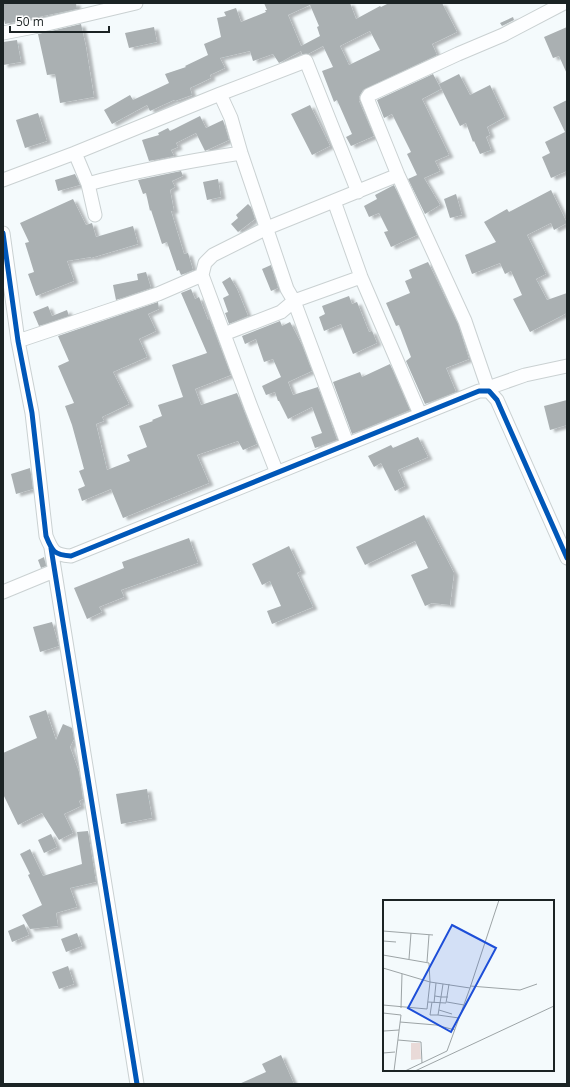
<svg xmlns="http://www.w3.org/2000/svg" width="570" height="1087" viewBox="0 0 570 1087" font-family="'Open Sans',sans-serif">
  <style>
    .building { fill: #aab0b2; fill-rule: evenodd; filter: url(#shadow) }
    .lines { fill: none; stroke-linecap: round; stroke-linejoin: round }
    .minor-casing { stroke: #cad1d2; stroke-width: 15 }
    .minor { stroke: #fdfeff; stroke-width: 13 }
    .cycleway-casing { stroke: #fff; stroke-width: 8 }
    .cycleway { stroke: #0057b8; stroke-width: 5 }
    .inset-road { fill: none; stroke: #9da4a6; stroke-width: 1 }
    .view { fill: #1d4ed8; fill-opacity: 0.15; stroke: #1d4ed8; stroke-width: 2 }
    .inset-edge { fill: none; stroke: #1b2324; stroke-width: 2 }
  </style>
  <defs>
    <filter id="shadow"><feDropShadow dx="4.5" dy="2.5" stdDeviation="1" flood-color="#0004"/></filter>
  </defs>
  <rect width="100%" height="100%" fill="#f4fafc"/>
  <path class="building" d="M3 3H76L77 9 5 24 3 15Z
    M264 3H350L356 19 380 6 381 7 389 3H442L457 32 432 44 437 55 363 90 359 97V101L374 136 351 146 346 137 352 134 337 100 334 102 322 71 333 67 323 46 308 54H302L301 51 279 63 273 54 253 61 250 51 220 58 225 68 210 75 211 78 190 88 192 95 175 101 174 100 150 111 147 105 112 124 104 110 130 95 133 100 169 83 165 74 186 67 185 66 208 55 204 44 221 37 217 18 226 16 224 12 236 8 241 22 266 12 265 10H267ZM310 5 319 26 317 27 320 36 301 46 288 15ZM370 31 380 50 349 65 340 46Z
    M513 17 514 20 502 26 500 23Z
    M81 24 86 47 94 97 60 103 55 74 47 75 38 34Z
    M154 27 157 42 129 48 125 33Z
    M567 27V74L559 56 553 58 544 37Z
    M17 40 21 62 3 65V42Z
    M433 74 441 89 422 99 449 155 435 161 440 171 424 178 440 205 425 214 408 179 417 175 407 154 411 152 392 114 384 118 377 100Z
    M459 74 470 95 490 85 505 117 487 127 490 135 486 137 491 150 480 154 474 141 473 142 466 123 460 126 439 84Z
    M567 100V171L551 178 542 157 550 153 545 142 565 132 553 107Z
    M310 105 330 146 312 155 291 114Z
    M38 113 47 141 25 148 16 120Z
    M200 116 206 128 223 120 229 140 205 151 196 133 176 143 178 147 171 150 174 156 149 161 142 140 159 135 158 133 168 128 170 131Z
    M181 171 183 176 172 181 175 187 170 190 174 211H171L184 254 188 253 193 270 181 275 179 270 177 271 167 242 162 244 151 210 150 211 146 193 143 194 138 180Z
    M75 174 80 185 58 191 55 180Z
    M218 179 221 197 207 200 203 182Z
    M394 185 417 235 391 247 384 232 388 231 379 213 369 217 364 206 377 199 375 195Z
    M551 190 567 223 554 230 551 223 527 235 546 274 536 279 547 300 567 293V313L530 332 513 299 522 295 511 271 505 274 500 263 472 274 465 255 496 242 484 222 507 209 509 212Z
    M456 194 462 215 450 218 444 199Z
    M73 199 86 225 92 223 96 237 133 226 138 244 91 258V257L67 261 74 281 36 296 28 274 34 272 25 243 29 242 20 223Z
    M248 204 251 207 255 219 238 232 231 224 238 218 236 215Z
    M428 262 458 324 469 359 446 368 456 392 425 404 406 361 411 357 399 325 396 326 386 303 410 293 405 281 412 278 409 270Z
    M271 265 278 288 271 291 262 269Z
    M146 272 151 288 116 300 113 285 138 280 137 274Z
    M230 277 237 289 248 316 229 324 225 313 228 312 223 298 229 295 222 282Z
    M191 289 195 299 199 297 208 320H210L231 375 195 389 201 405 237 393 257 444 243 450 238 441 197 455 209 483 123 518 111 489 82 501 78 489 85 486 79 471 84 469 72 425 65 406 74 403 58 366 69 361 58 336 158 302 159 309 148 314 156 331 139 339 147 357 113 372 129 404 102 417 104 421 96 424 107 470 130 461 127 455 147 447 139 426 153 421 152 420 162 416 158 405 183 397 172 365 207 353 181 293Z
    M349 296 352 304 357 302 369 332 372 331 377 343 353 354 341 324 324 331 319 317 325 314 322 306Z
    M48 306 52 316 67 310 69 316 39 326 33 312Z
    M280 321 282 326 290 322 302 345 312 371 288 382 293 395 318 387 337 440 315 448 311 437 322 433 312 407 288 419 279 401H278L275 392 266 395 262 386 281 377 273 359 264 362 256 339 245 344 242 336Z
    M390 364 410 410 352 434 333 382 360 372 362 377Z
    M567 400V425L550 430 544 406Z
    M418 437 428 457 398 470 405 486 395 491 381 463 374 467 368 456 391 445 393 448Z
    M30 468 33 489 16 494 11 474Z
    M424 515 454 573 450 605 432 603 425 606 411 575 428 568 415 541 365 565 356 547Z
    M189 538 198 563 121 590 124 597 99 607 102 612 87 619 74 588 124 568 122 562Z
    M289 546 301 571 297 573 313 607 272 624 267 611 281 606 270 581 262 585 252 564Z
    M44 557 46 566 41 568 38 560Z
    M52 622 59 646 40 652 33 627Z
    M46 710 56 740 63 724 72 728 74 739 70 747 79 772 83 799 79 801 81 806 64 814 73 833 59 840 42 813 18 825 3 794V753L37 738 29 716Z
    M147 789 152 818 121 824 116 794Z
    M88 831 96 882 70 888 77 907 56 913 58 926 30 929 22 915 42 905 28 875 30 874 20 854 30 849 43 876 82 864 77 832Z
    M51 834 57 847 44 853 38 840Z
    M24 924 29 935 12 942 8 931Z
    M77 933 82 946 66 952 61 939Z
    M68 966 74 984 59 989 52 972Z
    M281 1055 294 1084H239L266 1072 262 1064Z"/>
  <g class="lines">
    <defs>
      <path id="minor" d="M3 33 39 26 136 3
        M220 94 306 61 358 192
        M75 153 88 184 95 215
        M3 180 75 153 220 94 231 118 241 153 287 289 294 301 281 312 224 334
        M88 184C138 170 189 161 241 153
        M334 201 361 277 420 414
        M3 233 18 341 32 413 46 536C52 551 54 555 71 556L479 391H489L497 400 567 558
        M18 341 158 294 202 275
        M488 388 525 375 567 366
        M489 391 465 321 398 175 367 98 369 95 458 54 503 35 564 3
        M347 443 294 301 361 277
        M277 473 251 407 202 275 205 263 213 255 267 228 398 175
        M51 548 137 1084
        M3 592 54 571"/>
    </defs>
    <use href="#minor" class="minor-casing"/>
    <use href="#minor" class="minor"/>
    <defs>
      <path id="cycleway" d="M3 233 18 341 32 413 46 536C52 551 54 555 71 556L479 391H489L497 400 567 558
        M51 548 137 1084"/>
    </defs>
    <use href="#cycleway" class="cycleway-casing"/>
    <use href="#cycleway" class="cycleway"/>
  </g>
  <g transform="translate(383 900)">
    <rect width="171" height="171" fill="#f4fafc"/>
    <path d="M28 143H37L38 159 28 160Z" fill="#e9dad8"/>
    <path class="inset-road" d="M0 31 50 35M0 41 13 42M0 55 46 63 47 82 87 88 64 151 22 171M26 59 28 33M44 62 46 35M0 68 47 82M87 86 137 90 154 84M87 88 116 0M52 96 58 97 60 84M65 97H58L55 115 76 118M45 102 63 103 66 84M49 102 47 115H55M64 102 81 105M51 103 53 83M0 105 44 109 47 82M18 108 19 74M56 110 69 114M0 113 18 115 11 171M17 122 53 125 72 130M1 131 16 130M15 140 38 142 39 163M0 153 12 152M32 171 171 106"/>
    <path class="view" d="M69 25 113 48 68 132 25 108Z"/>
    <rect width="171" height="171" class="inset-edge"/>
  </g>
  <rect width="570" height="1087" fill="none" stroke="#1b2324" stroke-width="8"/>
  <path d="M10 26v6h99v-6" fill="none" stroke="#1b2324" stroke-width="2"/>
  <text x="16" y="26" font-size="12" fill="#1b2324" stroke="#ffffff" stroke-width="3" paint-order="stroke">50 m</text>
</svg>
